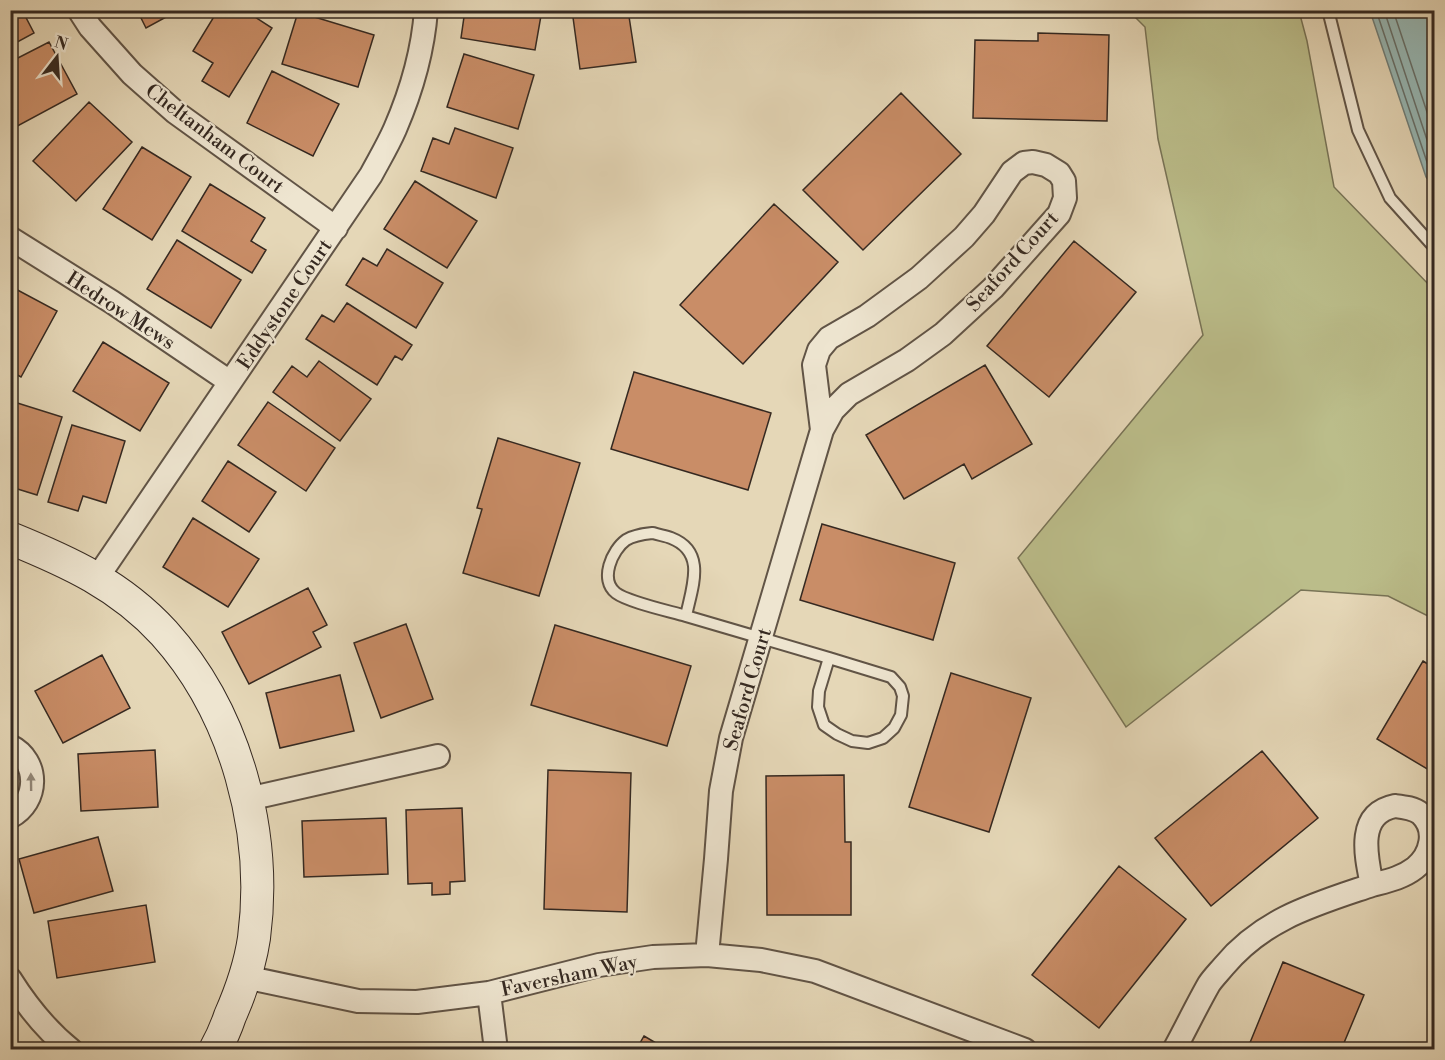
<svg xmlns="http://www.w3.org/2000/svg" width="1445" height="1060" viewBox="0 0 1445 1060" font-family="'Libre Bodoni',serif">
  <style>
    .green { fill: #bbbd8a; stroke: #787356; stroke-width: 1.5 }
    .water { fill: #97b8b5; stroke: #707f7a; stroke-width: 1.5 }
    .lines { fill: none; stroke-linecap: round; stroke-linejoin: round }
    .shore { stroke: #66706b; stroke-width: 1.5 }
    .building { fill: #c98d67; stroke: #352921; stroke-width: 1.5 }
    .lane-casing { stroke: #615446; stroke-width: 14 }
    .street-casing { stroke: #615446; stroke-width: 26 }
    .secondary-casing { stroke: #352921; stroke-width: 34 }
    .lane { stroke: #eee5d0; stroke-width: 10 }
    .street { stroke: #eee5d0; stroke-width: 22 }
    .secondary { stroke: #eee5d0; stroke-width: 32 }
    .oneway { fill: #928778 }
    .labels { text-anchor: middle; stroke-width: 4.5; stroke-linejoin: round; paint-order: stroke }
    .street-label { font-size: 20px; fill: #352921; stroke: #eee5d0 }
  </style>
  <rect width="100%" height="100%" fill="#e5d7b7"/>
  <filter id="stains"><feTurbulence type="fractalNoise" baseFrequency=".00333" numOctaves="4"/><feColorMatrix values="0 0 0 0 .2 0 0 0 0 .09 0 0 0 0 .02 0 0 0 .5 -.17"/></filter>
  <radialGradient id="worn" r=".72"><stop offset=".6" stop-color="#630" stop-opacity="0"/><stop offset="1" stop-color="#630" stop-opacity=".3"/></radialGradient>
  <path class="green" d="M1129 11H1299L1307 41 1334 187 1434 290V619L1388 596 1301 590 1126 727 1018 558 1203 335 1158 139 1145 27Z"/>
  <path class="water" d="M1370 11H1434V188L1426 177Z"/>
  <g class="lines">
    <path class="shore" d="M1376 10 1431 174 1434 178
      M1384 10 1434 161
      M1393 10 1434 133"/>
  </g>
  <path class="building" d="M10 10H22L34 33 10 46Z
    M137 10H179L146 28Z
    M218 10H248L247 12 272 28 229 97 202 81 213 63 193 51Z
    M465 10H542L535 50 461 38Z
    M572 10H628L636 62 580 69Z
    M298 12 374 35 358 87 282 64Z
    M1038 33 1109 35 1107 121 973 118 975 40 1038 41Z
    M49 42 77 94 10 130V62Z
    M464 54 534 75 518 129 447 107Z
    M272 71 339 104 313 156 247 123Z
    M901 93 961 154 863 250 803 190Z
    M89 102 132 142 76 201 33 161Z
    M455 128 513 148 496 198 421 171 433 138 449 144Z
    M142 147 191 177 152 240 103 209Z
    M415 181 477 221 447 268 384 229Z
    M210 184 265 218 251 241 266 250 252 273 182 231Z
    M774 204 838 262 743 364 680 305Z
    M177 240 241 280 211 328 147 289Z
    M1074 241 1136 292 1049 397 987 346Z
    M387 249 443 283 416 328 346 285 363 258 377 266Z
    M10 286 57 311 21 377 10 371Z
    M347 303 412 345 402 360 395 356 377 385 306 339 322 315 334 322Z
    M103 342 169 383 140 431 73 391Z
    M319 361 371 399 340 441 273 392 292 366 307 377Z
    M985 365 1032 444 972 479 964 464 904 499 866 435Z
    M634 372 771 413 748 490 611 449Z
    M11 401 62 417 37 495 11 487 16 470 10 469Z
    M268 402 335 448 306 491 238 445Z
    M72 425 125 441 106 503 83 496 78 511 48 502Z
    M498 438 580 463 539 596 463 573 482 509 477 508Z
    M228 461 276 492 249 532 202 501Z
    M193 518 259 559 228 607 163 567Z
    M822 524 955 563 933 640 800 600Z
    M308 588 327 625 313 632 321 647 249 684 222 632Z
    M406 624 433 699 381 718 354 643Z
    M555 625 691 666 667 746 531 705Z
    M102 655 130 708 63 743 35 691Z
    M1423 661 1434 668V773L1377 739Z
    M951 673 1031 698 989 832 909 807Z
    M340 675 354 731 280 748 266 693Z
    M155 750 158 807 81 811 78 754Z
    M1262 751 1318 818 1211 906 1155 838Z
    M548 770 631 773 627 912 544 909Z
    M844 775 845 842H851V915H767L766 776Z
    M462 808 465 881 450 882V894L432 895V883L408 884 406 810Z
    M386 818 388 874 304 877 302 821Z
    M98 837 113 891 34 913 19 859Z
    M1119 866 1186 919 1099 1028 1032 975Z
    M146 905 155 962 57 978 48 921Z
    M1283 962 1364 995 1341 1050H1247Z
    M644 1036 668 1050H636Z"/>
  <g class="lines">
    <defs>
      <path id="lane" d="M1328 10 1358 130 1390 198 1434 247
        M653 533C659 535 666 536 671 538 707 552 692 587 686 616 669 611 628 602 616 593 599 580 612 550 626 540 634 535 644 534 653 533Z
        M686 616 829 658
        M829 658 891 677 900 687 903 696 901 715 894 728 883 738 868 743 852 741 837 734 824 725 818 707 819 691Z"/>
      <path id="street" d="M79 10 90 27 132 74 175 112 336 228
        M1033 162 1046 165 1059 173 1064 181 1065 198 1059 214 993 288 943 334 907 360 849 394 833 410 822 430 814 365 819 350 829 338 867 316 919 278 964 237 984 214 1012 172 1024 163Z
        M10 238 112 302 230 382
        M97 578 371 175C379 160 388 145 395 129 411 92 423 51 426 10
        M10 746C40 761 39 802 10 817
        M248 799 438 756
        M1395 806C1404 807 1414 808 1421 814 1438 830 1431 855 1415 868 1402 878 1387 881 1372 885 1366 856 1356 814 1395 806Z
        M707 955 716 859 721 791 731 738 822 430
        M245 977 358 1001 417 1002 489 993 599 965 653 957 707 955 761 960 815 971 1025 1050
        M10 979C27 1006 46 1030 71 1050
        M489 993 496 1050
        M1174 1050C1186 1028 1197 1005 1209 984 1213 978 1219 972 1224 966 1264 918 1316 904 1372 885"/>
      <path id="secondary" d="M10 538C69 562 120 585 164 633 236 713 268 832 254 938 250 965 241 991 230 1016 226 1028 221 1039 215 1050"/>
    </defs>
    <use href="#lane" class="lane-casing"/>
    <use href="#street" class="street-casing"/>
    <use href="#secondary" class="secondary-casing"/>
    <use href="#lane" class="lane"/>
    <use href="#street" class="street"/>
    <use href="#secondary" class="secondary"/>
  </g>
  <defs><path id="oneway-solid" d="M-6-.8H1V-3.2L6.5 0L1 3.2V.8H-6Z" transform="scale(1.5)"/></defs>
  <use class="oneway" href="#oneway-solid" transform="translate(31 782) rotate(-91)"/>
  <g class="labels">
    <g class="street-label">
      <text transform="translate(215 138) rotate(37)" y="7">Cheltanham Court</text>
      <text transform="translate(1012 261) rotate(-48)" y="7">Seaford Court</text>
      <text transform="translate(284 304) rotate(-56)" y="7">Eddystone Court</text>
      <text transform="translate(121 310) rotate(33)" y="7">Hedrow Mews</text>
      <text transform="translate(747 689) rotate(-74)" y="7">Seaford Court</text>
      <text transform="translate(569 975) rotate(-12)" y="7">Faversham Way</text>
    </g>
  </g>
  <rect width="1445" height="1060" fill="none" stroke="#e5d7b7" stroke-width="36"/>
  <rect x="12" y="12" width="1421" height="1036" fill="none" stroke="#352921" stroke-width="3"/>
  <rect x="18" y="18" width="1409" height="1024" fill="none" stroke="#352921" stroke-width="1.5"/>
  <g transform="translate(57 57) rotate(17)" stroke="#eee5d0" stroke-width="4.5" paint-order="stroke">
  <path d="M0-4.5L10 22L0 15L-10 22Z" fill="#352921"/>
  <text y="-9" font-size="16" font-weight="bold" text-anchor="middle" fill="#352921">N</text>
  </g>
  <rect width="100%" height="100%" filter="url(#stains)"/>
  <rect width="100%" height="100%" fill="url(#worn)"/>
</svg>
